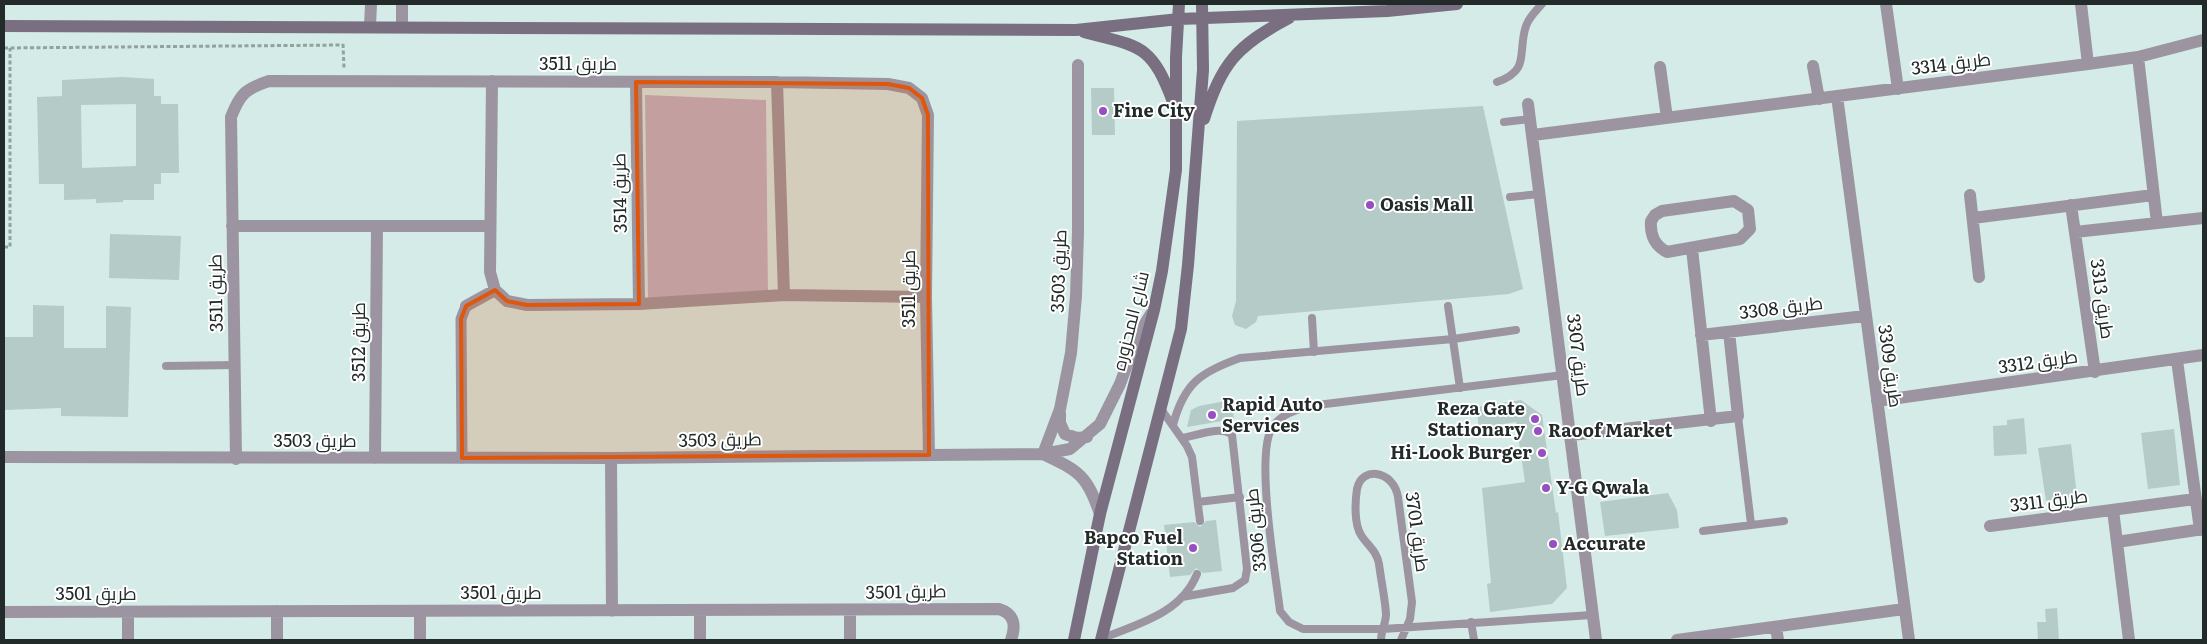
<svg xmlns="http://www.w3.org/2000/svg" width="2207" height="644" viewBox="0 0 2207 644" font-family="Literata,Cairo,serif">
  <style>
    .green { fill: #bdb2c4 }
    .building { fill: #b4cbc7; fill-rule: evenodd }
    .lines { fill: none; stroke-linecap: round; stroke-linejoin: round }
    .path { stroke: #91a3a0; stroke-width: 3; stroke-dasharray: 4 2.5; stroke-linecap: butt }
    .service { stroke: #9c95a1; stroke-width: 8 }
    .pedestrian { stroke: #9c95a1; stroke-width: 11 }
    .minor { stroke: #9c95a1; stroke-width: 12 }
    .tertiary { stroke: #9c95a1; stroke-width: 12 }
    .secondary { stroke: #796f80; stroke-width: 12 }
    .marked { fill: #de570d; fill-opacity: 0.2; stroke: #de570d; stroke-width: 4; stroke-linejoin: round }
    .poi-dot { fill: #964ec1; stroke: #fff; stroke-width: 2 }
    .labels { text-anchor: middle; stroke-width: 4; stroke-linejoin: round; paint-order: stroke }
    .street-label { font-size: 18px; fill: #222b29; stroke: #fff }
    .poi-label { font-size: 18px; font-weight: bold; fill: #222b29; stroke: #fff; text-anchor: start }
  </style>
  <rect width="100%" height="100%" fill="#d4ebe7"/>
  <path class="green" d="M645 95 766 100 768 297 648 298Z"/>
  <path class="building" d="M122 77 154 79V96H161V104H178L179 173H161V184H154V200H123V202L96 203V199L64 200V184H39L37 97 62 96V80ZM136 104V166L82 168 81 105Z
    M1091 88H1114L1115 135H1092Z
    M1483 106 1523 289 1509 294 1258 316 1256 322 1246 329 1235 325 1232 316 1236 301 1237 121Z
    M110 234 181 236 179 280 109 278Z
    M33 305 64 306V348H106V306L131 307 128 417 61 416V408L4 410V337H33Z
    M1231 400 1234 419 1187 427 1191 410 1199 406Z
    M1521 400 1542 415 1556 513 1558 512 1567 588 1552 604 1490 612 1487 584 1491 583 1482 488 1525 482 1516 422 1479 428 1476 407Z
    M2024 418 2027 454 1994 456 1993 426 2007 425V420Z
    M2174 429 2180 485 2148 489 2141 433Z
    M2071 444 2077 496 2046 501 2038 448Z
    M1668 493 1677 510 1679 528 1605 536 1600 502Z
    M1216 520 1222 571 1203 573 1196 568 1190 575 1170 577 1164 525 1194 522 1200 527 1206 521Z
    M2057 608 2059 640H2038L2037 622H2046L2045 609Z"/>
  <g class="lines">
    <path class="path" d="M343 44 344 68
      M4 48 343 45
      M4 247H10V48"/>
    <path class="service" d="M1497 82C1531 70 1517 53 1526 26 1529 17 1536 11 1542 4
      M1504 122 1530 119
      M1510 197 1540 194
      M1448 306 1460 388
      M1312 318 1314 352
      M166 366 235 365
      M1563 375 1309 406C1296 410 1282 414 1273 426 1254 451 1276 576 1280 611L1289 622 1303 629H1383L1592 615
      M1161 409 1187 446 1192 457 1200 521
      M1738 416 1751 524
      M1173 425C1184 383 1201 372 1240 358L1453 339 1516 330
      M1182 438C1196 436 1221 425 1232 435L1247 569 1245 580 1233 588 1182 597
      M1198 502 1240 497
      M1703 531 1784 521
      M1471 622 1474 640
      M1101 639C1137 624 1181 614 1197 574
      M1381 640C1381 631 1386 623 1386 614 1385 598 1381 580 1379 564 1377 551 1367 545 1361 535 1354 524 1355 502 1357 489 1362 465 1394 471 1398 497L1412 602 1410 619 1401 640"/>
    <path class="pedestrian" d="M462 458 461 319 466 306"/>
    <path class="minor" d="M1886 4 1898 89
      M2081 4 2088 64
      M2138 57 2157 223
      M1813 66 1819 99
      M1660 67 1667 118
      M492 81 490 272 495 290 507 301 527 305 639 304 784 295 926 297
      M636 82 639 304
      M777 82 784 295
      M1837 96 1909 640
      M1528 104 1596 640
      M1533 135 2088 64 2138 57 2203 40
      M1970 195 1979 277
      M1734 201 1748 210 1750 229 1740 239 1667 252C1654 245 1650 235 1651 221L1655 215 1662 211Z
      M2071 205 2095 372
      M1973 218 2153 195
      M232 226H489
      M2075 232 2203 218
      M1692 249 1711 421
      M466 306 495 290
      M1701 335 1865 316
      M2177 360 2200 530
      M1877 401 2203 355
      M1060 413V423L1065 434 1077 438 1087 437
      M1571 435 1738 416 1729 332
      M1043 454 1060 409 1071 353 1076 296 1078 232V65
      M1043 454C1079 471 1087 475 1100 514
      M4 457 611 458 1043 454 1070 449 1100 424 1120 384 1138 335 1151 314
      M375 458 377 226
      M611 458 612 611
      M236 459 231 117C240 94 245 89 269 81L777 82 888 84 909 88 922 98 928 115 926 297 929 455
      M2113 510 2129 640
      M1990 526 2195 499
      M2117 542 2203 529
      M4 612 999 609C1015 614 1016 626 1011 640
      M128 612V640
      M1776 627 1778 640
      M277 640V611
      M420 640V611
      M700 640V610
      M850 640V610
      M1677 640 1904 609"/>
    <path class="tertiary" d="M402 4V26
      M370 26 371 4"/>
    <path class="secondary" d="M4 26 1076 30 1179 19 1387 11 1457 4
      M1084 32C1140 47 1151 43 1173 102
      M1204 119C1222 63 1236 46 1289 18
      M1074 640 1100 514 1154 310 1162 271 1176 170V57L1179 4
      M1101 640 1181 329 1188 265 1203 70 1202 4"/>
  </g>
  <path class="marked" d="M636 82 888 84 909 88 922 98 928 115 929 455 462 458 461 319 466 306 495 290 507 301 527 305 639 304Z"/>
  <g class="poi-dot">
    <circle cx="1103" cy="111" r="5"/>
    <circle cx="1370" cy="205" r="5"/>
    <circle cx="1212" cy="415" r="5"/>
    <circle cx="1535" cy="419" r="5"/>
    <circle cx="1538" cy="431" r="5"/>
    <circle cx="1542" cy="453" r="5"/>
    <circle cx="1546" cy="488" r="5"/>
    <circle cx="1553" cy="544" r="5"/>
    <circle cx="1193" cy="548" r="5"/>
  </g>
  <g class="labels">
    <g class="street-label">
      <text x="578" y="70">طريق 3511</text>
      <text transform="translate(1951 64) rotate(-7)" y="6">طريق 3314</text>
      <text transform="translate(620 193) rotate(-91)" y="6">طريق 3514</text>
      <text transform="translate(1059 271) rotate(-88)" y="6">طريق 3503</text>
      <text transform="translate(909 289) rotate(-90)" y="6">طريق 3511</text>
      <text transform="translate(216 293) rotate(-91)" y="6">طريق 3511</text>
      <text transform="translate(2102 299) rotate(82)" y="6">طريق 3313</text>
      <text transform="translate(1781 308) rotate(-7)" y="6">طريق 3308</text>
      <text transform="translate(1131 321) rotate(-76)" y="6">شارع المحزوره</text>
      <text transform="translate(359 342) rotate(-90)" y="6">طريق 3512</text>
      <text transform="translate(1578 355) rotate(83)" y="6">طريق 3307</text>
      <text transform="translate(2038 362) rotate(-8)" y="6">طريق 3312</text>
      <text transform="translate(1890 366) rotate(82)" y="6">طريق 3309</text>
      <text transform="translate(720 440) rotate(-1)" y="6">طريق 3503</text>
      <text x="315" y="447">طريق 3503</text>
      <text transform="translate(2049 501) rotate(-7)" y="6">طريق 3311</text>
      <text transform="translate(1256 530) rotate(-96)" y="6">طريق 3306</text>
      <text transform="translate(1417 532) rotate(82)" y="6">طريق 3701</text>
      <text transform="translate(906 592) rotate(-1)" y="6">طريق 3501</text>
      <text x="501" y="599">طريق 3501</text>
      <text x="96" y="600">طريق 3501</text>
    </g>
    <g class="poi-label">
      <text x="1113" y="117">Fine City</text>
      <text x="1380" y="211">Oasis Mall</text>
      <text x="1222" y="411">Rapid Auto<tspan x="1222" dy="21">Services</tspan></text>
      <text x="1525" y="415" text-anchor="end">Reza Gate<tspan x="1525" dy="21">Stationary</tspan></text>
      <text x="1548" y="437">Raoof Market</text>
      <text x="1532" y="459" text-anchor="end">Hi-Look Burger</text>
      <text x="1556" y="494">Y-G Qwala</text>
      <text x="1183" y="544" text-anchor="end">Bapco Fuel<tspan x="1183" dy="21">Station</tspan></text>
      <text x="1563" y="550">Accurate</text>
    </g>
  </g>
  <rect width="2207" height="644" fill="none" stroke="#222b29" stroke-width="10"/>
</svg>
